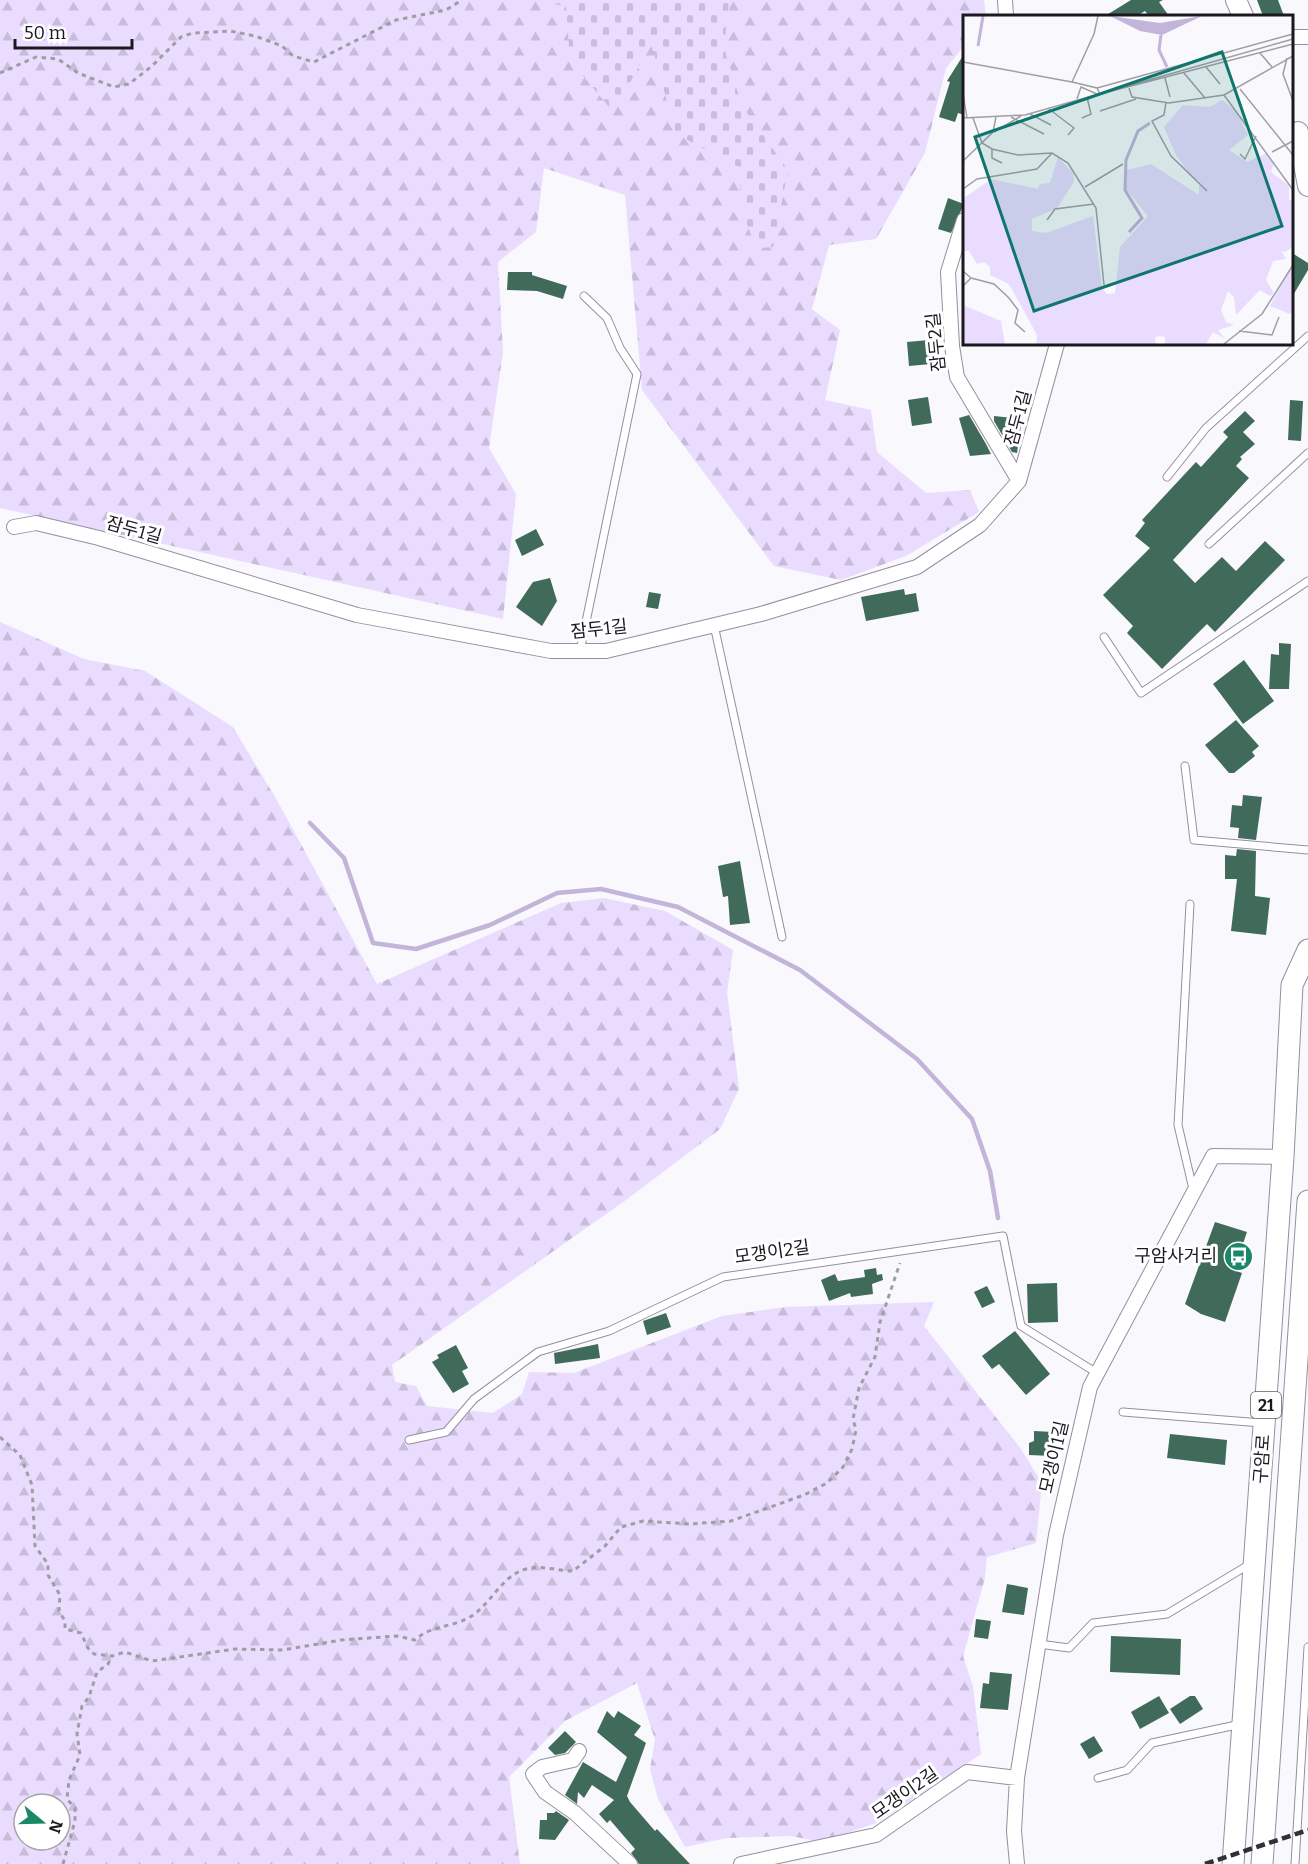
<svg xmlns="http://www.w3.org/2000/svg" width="1308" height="1864" viewBox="0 0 1308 1864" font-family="Bitter,'Noto Sans KR',serif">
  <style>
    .forest { fill: url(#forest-firs); fill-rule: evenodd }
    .cemetery { fill: url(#cemetery-stones) }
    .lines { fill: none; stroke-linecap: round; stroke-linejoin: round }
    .stream { stroke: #c3b4d9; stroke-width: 4.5 }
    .building { fill: #406a5a }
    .lane-casing { stroke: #968ea1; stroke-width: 9 }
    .street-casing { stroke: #968ea1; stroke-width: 16 }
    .secondary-casing { stroke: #968ea1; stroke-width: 22 }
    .primary-casing { stroke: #968ea1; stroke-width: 23 }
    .path { stroke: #9f9ea3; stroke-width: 3; stroke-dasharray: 4.5 4.5; stroke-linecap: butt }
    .lane { stroke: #fff; stroke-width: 7 }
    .street { stroke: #fff; stroke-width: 14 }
    .secondary { stroke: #fff; stroke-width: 20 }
    .primary { stroke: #fff; stroke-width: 21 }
    .rail { stroke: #322f36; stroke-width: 4.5; stroke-dasharray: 9 4.5; stroke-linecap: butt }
    .labels { text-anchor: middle; stroke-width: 6; stroke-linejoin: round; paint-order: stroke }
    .shield { fill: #fff; stroke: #5f5d62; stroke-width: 1.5 }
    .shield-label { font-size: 16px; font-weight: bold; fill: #1b181f }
    .street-label { font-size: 18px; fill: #1b181f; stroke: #fff }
    .poi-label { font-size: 18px; fill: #1b181f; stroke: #fff; text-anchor: end }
    .inset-river { fill: none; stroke: #c3b4d9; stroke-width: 3 }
    .inset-road { fill: none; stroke: #a09ea4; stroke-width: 1.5 }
    .view { fill: #0f766e; fill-opacity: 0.15; stroke: #0f766e; stroke-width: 3 }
    .inset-edge { fill: none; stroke: #1b181f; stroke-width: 3 }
  </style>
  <defs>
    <pattern id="forest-firs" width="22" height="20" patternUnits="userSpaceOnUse" patternTransform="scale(1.5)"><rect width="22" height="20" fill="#eadcff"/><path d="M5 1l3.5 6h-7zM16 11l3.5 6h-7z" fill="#c8bcda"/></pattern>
    <pattern id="cemetery-stones" width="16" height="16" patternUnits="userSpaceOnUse" patternTransform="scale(1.5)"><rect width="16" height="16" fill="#eadcff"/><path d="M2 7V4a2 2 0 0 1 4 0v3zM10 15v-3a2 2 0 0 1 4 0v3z" fill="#c8bcda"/></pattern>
  </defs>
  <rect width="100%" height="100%" fill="#f9f8fc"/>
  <path class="forest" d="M0 0H984L986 16H964V46L946 68 925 153 876 239 829 245 812 309 840 330 825 400 871 410 877 452 926 493 970 490 979 512 906 556 841 580 774 566 642 390 625 195 544 168 536 232 498 262 503 352 489 448 516 494 503 619 0 508Z
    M0 622 84 659 145 671 233 727 278 802 377 984 561 903 604 898 665 911 733 950 727 992 739 1089 720 1129 626 1200 392 1365 395 1382 416 1386 427 1406 493 1413 522 1394 529 1372 574 1373 722 1316 785 1307 934 1302 924 1326 1021 1449 1042 1483 1036 1543 987 1557 985 1578 963 1656 973 1686 981 1754 876 1823 821 1842 791 1836 727 1838 685 1847 658 1799 650 1769 655 1740 637 1683 565 1721 509 1777 520 1864H0ZM24 1804H60V1840H24Z"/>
  <path class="cemetery" d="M529 0H729L724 48 742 106 788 170 773 247 756 248 740 205 741 168 676 134 651 43 614 113 570 60 566 6Z"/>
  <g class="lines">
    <path class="stream" d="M310 823 344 858 373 943 416 949 490 925 557 893 601 889 678 907 800 970 917 1059 972 1119 990 1171 998 1218"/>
  </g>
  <path class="building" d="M1131 0H1163L1159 2 1169 16H1149L1145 11 1137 16H1105Z
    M1257 0H1278L1284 16H1263Z
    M964 54V115L958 113 955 122 939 117 950 82 947 81Z
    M948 198 964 204 951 233 938 229Z
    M1292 253 1308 263V270L1292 297Z
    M508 272H532V275L567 286 563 299 537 291 507 290Z
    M929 340 931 364 909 366 907 342Z
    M928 397 932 423 912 426 908 400Z
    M1290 400 1303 401 1301 441 1288 440Z
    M1245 411 1255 421 1243 432 1255 444 1240 457 1242 459 1236 466 1249 478 1173 560 1195 583 1222 557 1236 571 1265 541 1285 560 1215 632 1207 624 1162 669 1127 633 1133 626 1103 595 1150 548 1135 536 1145 523 1142 520 1196 462 1201 467 1228 437 1223 432Z
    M969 415 986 444 991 454 970 456 959 418Z
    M994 416 1022 419 1017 453 1012 452 994 421Z
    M536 529 544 545 522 556 515 540Z
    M550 578 557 601 542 626 516 607 533 582Z
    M904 589 905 595 916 593 919 611 866 621 861 597Z
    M649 592 661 594 658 609 646 607Z
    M1279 643 1291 644 1289 689H1269L1271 654 1279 655Z
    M1244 660 1274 701 1243 724 1213 684Z
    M1236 720 1259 746 1252 752 1255 756 1234 773H1229L1205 745Z
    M1243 795 1262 797 1256 840 1238 838 1239 828 1230 827 1232 805 1242 806Z
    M1237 849 1256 851 1255 896 1270 898 1266 935 1231 931 1237 879H1225V855L1236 856Z
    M740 861 750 923 730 925 728 896 723 897 718 866Z
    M1215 1222 1247 1232 1234 1270 1242 1273 1225 1322 1201 1314 1185 1304Z
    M876 1268 877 1275 882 1274 883 1280 872 1284 873 1294 851 1297 850 1293 829 1301 821 1280 835 1274 838 1281 865 1277 864 1270Z
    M1057 1283 1058 1322 1028 1323 1027 1284Z
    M987 1286 995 1302 982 1308 974 1292Z
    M666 1313 671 1327 647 1335 643 1321Z
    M1015 1331 1050 1374 1026 1395 999 1364 992 1369 982 1356Z
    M598 1344 600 1358 555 1364 554 1353Z
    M456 1345 468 1368 462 1371 469 1384 453 1393 432 1362 439 1358 437 1355Z
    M1034 1431 1053 1432 1052 1456 1029 1455V1443L1034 1441Z
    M1170 1434 1227 1440 1225 1465 1167 1458Z
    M1007 1584 1028 1588 1024 1615 1002 1612Z
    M976 1619 991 1621 988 1639 974 1637Z
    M1111 1636 1181 1639 1180 1675 1110 1672Z
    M990 1672 1012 1674 1008 1710 980 1708 983 1683 989 1684Z
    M1159 1696 1169 1713 1140 1729 1131 1712Z
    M1190 1696H1195L1203 1709 1180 1724 1170 1709Z
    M607 1711 614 1718 618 1711 641 1726 634 1735 646 1743 627 1796 630 1802 655 1831 657 1829 690 1864H639L631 1853 635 1849 610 1820 607 1823 599 1814 614 1800 592 1785 584 1798 578 1792 577 1804 565 1795 583 1762 616 1782 627 1757 597 1732Z
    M565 1731 576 1742 565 1753 555 1755 548 1748Z
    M1094 1736 1103 1751 1089 1759 1080 1744Z
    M556 1811 569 1820 555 1840 539 1839 540 1820H547V1813H554Z"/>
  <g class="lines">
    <defs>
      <path id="lane" d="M1167 477 1206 428 1308 336
        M1209 544 1308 453
        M714 625 782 937
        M1104 637 1141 693 1308 581
        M580 651 637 374 620 348 607 318 584 296
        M1185 766 1194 840 1308 850
        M1190 904 1178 1125 1193 1189
        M1123 1412 1262 1423
        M409 1440 446 1432 474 1399 538 1352 609 1331 723 1277 1003 1236 1021 1326 1097 1373
        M1039 1644 1069 1648 1093 1623 1167 1614 1250 1564
        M1098 1778 1127 1770 1152 1743 1241 1724
        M1295 1864 1308 1647"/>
      <path id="street" d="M1005 0 1006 16
        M1292 37H1308
        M964 220 948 272 952 346 957 377 1019 481
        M14 527 36 523 99 538 357 615 551 651H606L761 614 917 567 980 525 1019 481 1057 344
        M579 1751 573 1760 542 1767 533 1774 545 1792 575 1813 630 1864
        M741 1864 876 1835 967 1772 1017 1778
        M1017 1864 1014 1831 1017 1778 1056 1535 1090 1387 1213 1156 1283 1157"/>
      <path id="secondary" d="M1236 0 1243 16
        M1298 132 1308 186"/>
      <path id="primary" d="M1233 1864 1283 1157 1292 985 1308 950
        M1262 1864 1308 1201"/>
    </defs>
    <use href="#lane" class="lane-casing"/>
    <use href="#street" class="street-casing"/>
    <use href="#secondary" class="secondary-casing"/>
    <use href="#primary" class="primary-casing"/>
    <path class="path" d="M0 73 36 57 58 59 78 73 114 87 129 84 152 66 181 37 193 33 230 31 255 36 282 46 293 56 314 62 396 20 446 10 462 0
      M0 1437 20 1455 32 1485 35 1546 48 1564V1575L60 1595 59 1611 65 1621V1629L81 1633 88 1648 94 1654 112 1656 125 1652 152 1661 235 1649 283 1650 341 1640 397 1636 415 1640C430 1626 447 1628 466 1619 491 1608 501 1572 531 1568 544 1566 560 1571 573 1571L605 1546 621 1527 643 1521 690 1524 731 1521 804 1495 827 1483 843 1467 852 1449 856 1430 853 1419 859 1388 875 1357 880 1322 900 1263
      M63 1864 75 1821V1808L67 1799 69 1780 80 1755 77 1734 82 1706 89 1697 97 1672 108 1664 112 1656"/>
    <use href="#lane" class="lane"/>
    <use href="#street" class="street"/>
    <use href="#secondary" class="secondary"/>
    <use href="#primary" class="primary"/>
    <path class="rail" d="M1205 1864 1308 1830"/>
  </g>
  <defs>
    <symbol id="bus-disc" viewBox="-11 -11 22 22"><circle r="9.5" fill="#198867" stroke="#fff"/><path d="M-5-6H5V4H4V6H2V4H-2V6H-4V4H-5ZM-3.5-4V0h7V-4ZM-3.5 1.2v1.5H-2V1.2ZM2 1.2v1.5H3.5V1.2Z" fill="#fff"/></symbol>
  </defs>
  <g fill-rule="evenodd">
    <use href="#bus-disc" x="1222" y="1240" width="33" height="33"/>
  </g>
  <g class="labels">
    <rect class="shield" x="1251" y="1392" width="30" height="26" rx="4.5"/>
    <g class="shield-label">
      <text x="1266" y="1411">21</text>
    </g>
    <g class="street-label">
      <text transform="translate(936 342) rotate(-96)" y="6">잠두2길</text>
      <text transform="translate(1018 418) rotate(-75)" y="6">잠두1길</text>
      <text transform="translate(134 530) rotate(16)" y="6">잠두1길</text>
      <text transform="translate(599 629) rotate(-6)" y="6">잠두1길</text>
      <text transform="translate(772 1252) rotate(-8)" y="6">모갱이2길</text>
      <text transform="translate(1054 1457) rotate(-77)" y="6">모갱이1길</text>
      <text transform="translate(1262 1459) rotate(-86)" y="6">구암로</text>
      <text transform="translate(905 1793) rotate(-35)" y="6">모갱이2길</text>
    </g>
    <g class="poi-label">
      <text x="1217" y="1262">구암사거리</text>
    </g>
  </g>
  <g transform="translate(963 15)">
    <rect width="330" height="330" fill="#f9f8fc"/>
    <path d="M259 85 273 96 285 120 266 135 284 147 304 138 311 148 308 157 326 171V185L330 186V232L322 237 318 235 323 244 310 246 303 265 311 278 307 281 297 275 273 300 271 282 265 276 258 295 263 307 271 310 255 315 262 324 250 317 243 329H202V322L196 321 192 322 193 329H73L74 320 46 269 27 260V252L21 247 14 249 6 236H0L1 183 28 164 75 174 77 169 87 168 95 142 110 158 111 167 94 193 69 204V216L83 218 130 201 139 273 144 279 152 278 157 232 185 201 163 174 164 155 188 149 236 180V166L229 163 213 140 201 112 220 90 247 92ZM330 247V294L327 299 307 291ZM0 290 38 306 42 329H0Z" fill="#eadcff"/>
    <path d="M69 182 60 190 58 200 48 207 58 209 46 220 48 231 24 227 37 225 43 214 39 212 25 220 26 209 51 192 58 183Z" fill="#eadcff"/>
    <path d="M147 1 197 8 239 1 199 20 177 16Z" fill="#c3b4d9"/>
    <path class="inset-river" d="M198 20 196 35 204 52M15 31 20 1M166 217 179 203 162 175 163 145 175 116 187 108"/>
    <path class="inset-road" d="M297 38 309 52M324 43 320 59 330 86M0 47 109 67 134 73 137 79M243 52 257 69M221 58 242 83M202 63 207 82M109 67 131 19 135 1M134 73 330 19M166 73 169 82 206 88 261 80 330 41M277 74 330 140M0 79 4 103M137 79 330 29M261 80 330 175M114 84 118 72 134 79M203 87 201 100 189 106 208 141 244 176M86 94 111 113 105 120M137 96 173 84M67 99 88 110M48 102 81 119M0 103 62 100 330 24M10 103 19 128 29 134 55 140 89 138 105 148 133 193 141 270M119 103 128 99 124 82M31 117 58 101M29 134V143L39 148M309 137 330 126M277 139 282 144 293 121M0 146 30 117 33 102M122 172 160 149M0 174 14 164 74 154 89 138M84 205 92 194 131 189M0 256 8 263 0 271M8 263 31 269 46 283 55 295 52 308 62 317M276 316 309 320 316 302M261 329 299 299 330 250"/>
    <path class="view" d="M259 37 319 211 71 296 12 122Z"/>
    <rect width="330" height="330" class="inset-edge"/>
  </g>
  <g transform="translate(42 1822) rotate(109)"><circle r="28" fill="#ffffff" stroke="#a4a3a5" stroke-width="1.5"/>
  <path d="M0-4.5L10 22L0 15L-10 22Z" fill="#198867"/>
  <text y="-9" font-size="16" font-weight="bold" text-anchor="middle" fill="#1b181f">N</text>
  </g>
  <path d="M15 39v9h117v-9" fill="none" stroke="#1b181f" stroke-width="3"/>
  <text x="24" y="39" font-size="18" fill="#1b181f" stroke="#ffffff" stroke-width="4.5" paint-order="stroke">50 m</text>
</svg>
